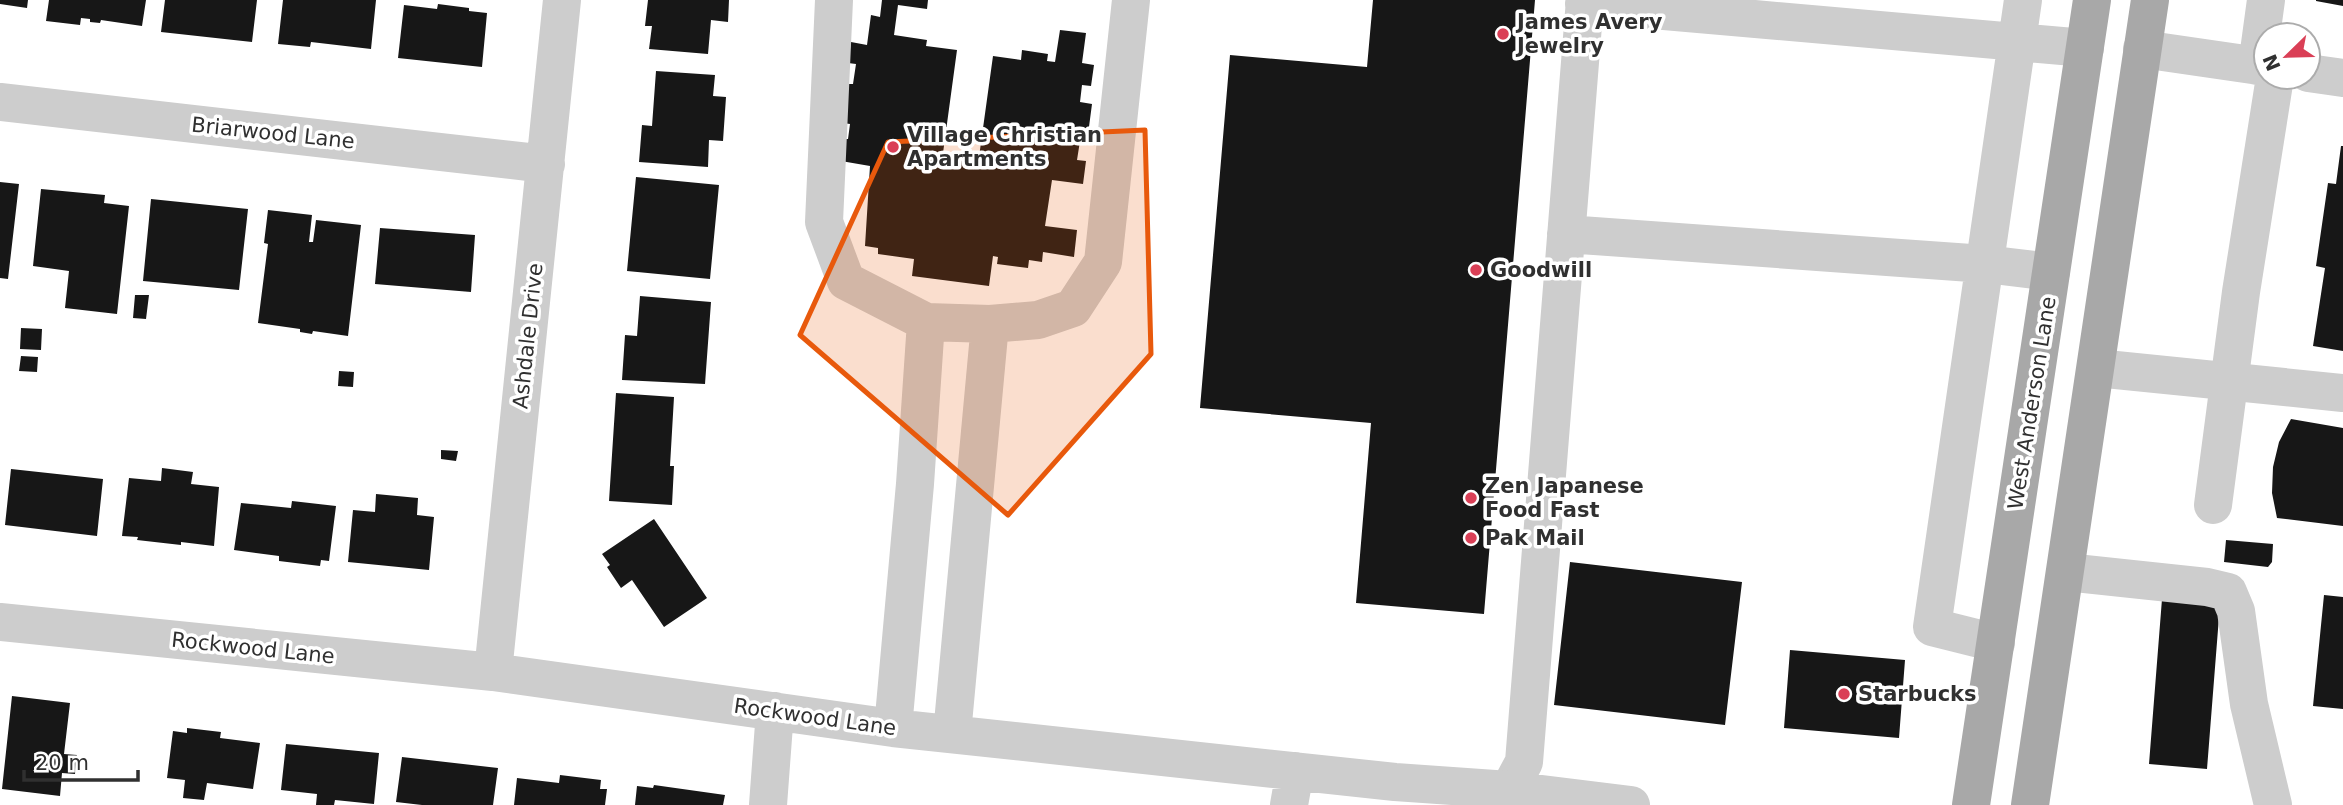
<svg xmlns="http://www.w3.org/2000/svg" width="2343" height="805" viewBox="0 0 2343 805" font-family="'DejaVu Sans',sans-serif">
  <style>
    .building { fill: #171717 }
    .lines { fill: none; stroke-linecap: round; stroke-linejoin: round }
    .minor { stroke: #cdcdcd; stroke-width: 38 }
    .major { stroke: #a8a8a8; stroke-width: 38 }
    .marked { fill: #e8590c; fill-opacity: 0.2; stroke: #e8590c; stroke-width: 5; stroke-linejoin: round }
    .poi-dot { fill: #da3f56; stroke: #fff; stroke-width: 2.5 }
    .labels { text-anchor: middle; stroke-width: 7; stroke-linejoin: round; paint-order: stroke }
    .poi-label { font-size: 21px; font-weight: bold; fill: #303030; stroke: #fff; text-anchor: start }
    .street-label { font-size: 21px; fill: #303030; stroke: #fff }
  </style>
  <rect width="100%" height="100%" fill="#fff"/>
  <path class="building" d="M0 0H28L27 8 0 4Z
    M49 0H146L142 26 101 20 100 23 90 22V19L81 18 80 25 46 21Z
    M165 0H257L252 42 161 32Z
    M283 0H376L371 49 311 42 310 47 278 44Z
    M648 0H729L728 22 711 20 708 54 649 49 652 26H645Z
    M882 0H928L927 9 898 5 894 35 927 40 926 46 957 50 943 153 979 157 993 56 1021 60 1022 50 1048 54 1047 61 1055 62 1060 30 1086 33 1082 63 1094 65 1091 86 1082 85 1080 102 1092 104 1087 142 1080 141 1077 160 1086 161 1083 184 1052 180 1045 226 1077 230 1074 257 1043 252 1042 262 1029 260 1028 268 997 264 998 257 993 256 989 286 912 276 914 259 878 254V248L865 246 870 166 841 161 844 139H848L850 124 843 123 848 84H853L856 64 848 63 851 42 867 45 871 15 880 17Z
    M1373 0H1535L1484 614 1356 603 1371 423 1200 408 1230 55 1367 67Z
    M2316 0H2343V6L2316 1Z
    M438 4 469 8V11L487 13 482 67 398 58 404 5 437 9Z
    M656 71 715 75 713 96 726 97 723 141 709 140 708 167 639 162 642 125 652 126Z
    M2341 146H2343V351L2313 346 2325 268 2316 266 2328 183 2336 184Z
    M636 177 719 185 710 279 627 271Z
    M0 182 19 184 8 279 0 278Z
    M41 189 105 195 104 203 129 206 117 314 65 308 69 271 33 266Z
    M151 199 248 209 239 290 143 281Z
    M268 210 312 215 309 242H313L316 220 361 225 348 336 313 331 312 334 300 332V329L258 323 268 244 264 243Z
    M380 228 475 235 471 292 375 284Z
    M135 295H149L146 319 133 318Z
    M640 296 711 302 705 384 622 380 625 335 637 336Z
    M21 328 42 329 41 350 20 349Z
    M21 356 38 357 37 372 19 371Z
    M339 371 354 372 353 387 338 386Z
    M616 393 674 397 670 466H674L672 505 609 501Z
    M2291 419 2343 428V526L2277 518 2272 493 2273 467 2279 442Z
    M441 450 458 451 456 461 441 459Z
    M162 468 193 472 191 484 219 487 214 546 181 542V545L137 540 138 537 122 536 129 478 161 481Z
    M11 469 103 479 97 536 5 525Z
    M376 494 418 498 417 515 434 517 429 570 348 562 353 510 375 512Z
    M292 501 336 506 329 561 321 560 320 566 279 561V556L234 550 241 503 291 508Z
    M654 519 707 598 664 627 632 580 621 588 607 567 610 565 602 554Z
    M2226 540 2273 544 2272 562 2268 567 2224 562Z
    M1570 562 1742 582 1725 725 1554 705Z
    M2324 595 2343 597V709L2313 706Z
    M2162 599 2220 604 2207 769 2149 764Z
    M1790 650 1905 660 1899 738 1784 728Z
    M12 696 70 703 64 754 77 755 75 774 62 773 60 796 2 789Z
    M187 728 221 732 220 738 260 743 253 789 207 783 204 800 183 798 185 780 167 778 173 731 187 733Z
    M286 744 379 753 374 804 335 800 334 805H316L317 794 281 790Z
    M402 757 498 768 493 805H422L396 802Z
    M560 775 601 780 600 789H607L605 805H514L517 778 559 783Z
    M654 785 725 795 723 805H635L637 786 653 788Z"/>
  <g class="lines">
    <path class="minor" d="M834 0 824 222 846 281 926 322 990 324 1038 320 1073 308 1103 262 1131 0
      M1584 4 2085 48
      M2142 49 2266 67
      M2257 66 2266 0
      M2308 73 2343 78
      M0 102 546 164
      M1566 234 1985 264 2051 272
      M2096 368 2343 393
      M2213 505 2241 292 2275 77
      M2066 572 2207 587 2228 592 2236 611 2249 704 2273 805
      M0 622 493 672 893 728 1395 782 1509 790 1631 805
      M1996 643 1932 627 2023 0
      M493 672 562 0
      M893 728 915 484 926 322
      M952 734 990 324
      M1509 790 1524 762 1585 0
      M768 805 775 711
      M1289 805 1295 771"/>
    <path class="major" d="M1971 805 2092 0
      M2030 805 2150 0"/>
  </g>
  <path class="marked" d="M1145 130 1151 354 1008 515 800 335 888 142Z"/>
  <g class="poi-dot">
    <circle cx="1503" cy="34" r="7"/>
    <circle cx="893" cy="147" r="7"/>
    <circle cx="1476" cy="270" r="7"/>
    <circle cx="1471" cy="498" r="7"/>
    <circle cx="1471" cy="538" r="7"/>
    <circle cx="1844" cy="694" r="7"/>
  </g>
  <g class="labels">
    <g class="poi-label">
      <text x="1517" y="29">James Avery<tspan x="1517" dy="24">Jewelry</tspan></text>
      <text x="907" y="142">Village Christian<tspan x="907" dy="24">Apartments</tspan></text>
      <text x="1490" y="277">Goodwill</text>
      <text x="1485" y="493">Zen Japanese<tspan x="1485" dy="24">Food Fast</tspan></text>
      <text x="1485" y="545">Pak Mail</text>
      <text x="1858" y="701">Starbucks</text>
    </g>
    <g class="street-label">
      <text transform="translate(273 133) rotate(6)" y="7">Briarwood Lane</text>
      <text transform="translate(528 336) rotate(-84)" y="7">Ashdale Drive</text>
      <text transform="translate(2032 403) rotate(-81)" y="7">West Anderson Lane</text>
      <text transform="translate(253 648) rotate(6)" y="7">Rockwood Lane</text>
      <text transform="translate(815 717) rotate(8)" y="7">Rockwood Lane</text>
    </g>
  </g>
  <g transform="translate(2287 56) rotate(247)"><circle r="33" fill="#ffffff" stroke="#acacac" stroke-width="2"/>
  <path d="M0-5L12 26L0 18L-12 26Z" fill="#da3f56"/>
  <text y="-10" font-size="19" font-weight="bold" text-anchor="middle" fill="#303030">N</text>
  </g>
  <path d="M24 770v10h114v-10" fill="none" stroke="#303030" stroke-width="3.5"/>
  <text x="35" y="770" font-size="21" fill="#303030" stroke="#ffffff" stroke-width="5" paint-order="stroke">20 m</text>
</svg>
